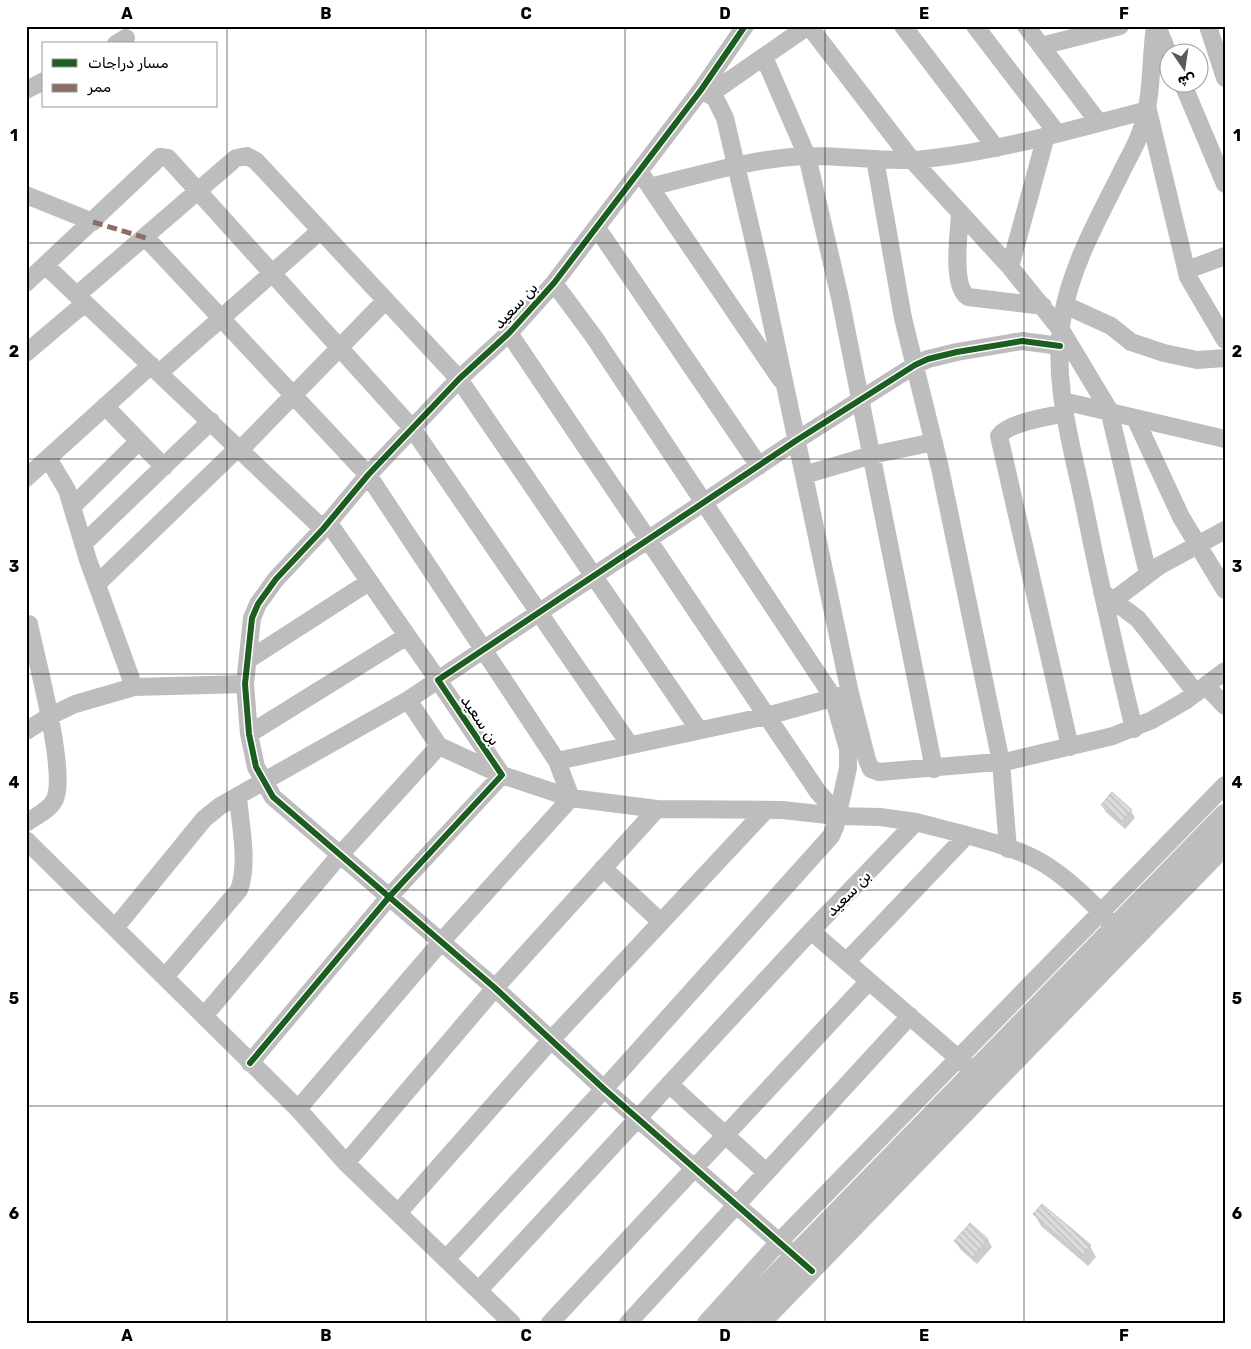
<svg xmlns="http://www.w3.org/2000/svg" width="1251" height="1349" viewBox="0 0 1251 1349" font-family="Rubik,Cairo,sans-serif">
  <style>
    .shadow { fill: #0003 }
    .building { fill: url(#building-back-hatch); stroke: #c4c4c4 }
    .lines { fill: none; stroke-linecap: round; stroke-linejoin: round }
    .minor { stroke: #bdbdbd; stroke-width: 18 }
    .major { stroke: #bdbdbd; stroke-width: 22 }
    .quiet { stroke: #8d6e63; stroke-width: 5; stroke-dasharray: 10 5; stroke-linecap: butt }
    .cycleway-casing { stroke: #fff; stroke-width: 9 }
    .cycleway { stroke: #1b5e20; stroke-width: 6 }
    .grid { fill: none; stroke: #000; stroke-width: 1; stroke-opacity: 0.55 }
    .labels { text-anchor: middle; stroke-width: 4.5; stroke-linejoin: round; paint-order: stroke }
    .street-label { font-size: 16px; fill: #000; stroke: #fff }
    .neatline { fill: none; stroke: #000; stroke-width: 2 }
    .grid-label { font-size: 16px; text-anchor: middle; font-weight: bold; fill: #000 }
  </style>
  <defs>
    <pattern id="building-back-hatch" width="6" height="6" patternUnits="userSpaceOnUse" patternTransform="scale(1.25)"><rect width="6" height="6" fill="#dcdcdc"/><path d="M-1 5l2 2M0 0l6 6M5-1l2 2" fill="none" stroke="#bbb"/></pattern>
  </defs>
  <rect width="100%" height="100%" fill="#fff"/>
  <path class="shadow" d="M1102 805 1131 811 1135 818 1125 829 1106 812Z
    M1035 1215 1090 1246 1096 1257 1088 1266 1041 1226Z
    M970 1225 988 1240 992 1247 977 1264 960 1249 956 1242Z"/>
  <path class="building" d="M1112 792 1132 810 1121 822 1101 805Z
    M1042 1204 1091 1245 1082 1256 1033 1214Z
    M970 1223 988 1239 973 1257 954 1241Z"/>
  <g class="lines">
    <path class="minor" d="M745 26 701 90 554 283 509 333 459 379 368 475 323 529 276 579 258 604 252 618 245 684 249 734 256 767 273 797 495 988 604 1089 804 1264
      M809 26 911 159 1010 267 1061 330 1109 410 1148 574
      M903 26 996 148
      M975 26 1057 133
      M1026 26 1099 123
      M1157 26 1168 53
      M1208 26 1225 78
      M116 44 126 38
      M1041 46 1120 26
      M764 57 807 156 840 298 934 769
      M1182 82 1225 184
      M26 90 44 81
      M710 94 808 26
      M875 159 903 318 940 468 1001 762 1008 849
      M644 178 781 380
      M650 187C702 174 754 158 807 156 846 155 886 163 925 159 1001 151 1074 129 1148 110L1188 277 1225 340
      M26 195 93 222
      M960 214C959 233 951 286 968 297L1043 306
      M597 228 759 466
      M146 238 368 475 557 761 571 798 441 942 298 1109
      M46 266 323 529
      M1010 267 1046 136
      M1187 270 1225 256
      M26 283 160 157 168 158 412 428 630 745
      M77 295 236 158 247 156 256 161 459 379 699 730
      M1065 305 1111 326 1131 342 1164 353 1197 360 1225 358
      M509 333 818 792 837 813
      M26 353 85 303
      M159 373 320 231
      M1063 401 1225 439
      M105 406 164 467
      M1065 413C1049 417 1008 422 999 436L1070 747
      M1135 418 1181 517 1225 590
      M240 450 385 301
      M48 458 67 490 88 560 134 687
      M804 475 872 455 934 442
      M26 478 151 365
      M72 507 139 441
      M328 522 438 680 408 700 439 746
      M83 544 211 421
      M97 584 238 448
      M1102 592 1138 619 1196 693
      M1114 600 1159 566 1225 530
      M26 626 29 624C36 658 67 771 55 799 50 810 36 816 26 823
      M248 660 369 582
      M1206 686 1225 706
      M850 693 867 760 871 769 879 772 1009 761 1113 736 1152 720 1185 701 1225 671
      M1134 729C1116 654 1099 580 1084 504 1071 442 1051 378 1063 314 1072 265 1098 219 1120 175 1127 160 1136 146 1141 131 1153 97 1150 61 1155 26
      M26 731 50 716 75 704 134 687 245 684
      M249 734 407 636
      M439 746 502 775 571 798 657 809 782 810 837 816 880 817 916 822
      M557 761 767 716 850 693 761 272 725 118 715 98 701 90
      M26 840 298 1109 346 1163 512 1323
      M603 868 661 922
      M115 928 204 819 220 806 408 700
      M811 931 966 1065
      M847 961 966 836
      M165 977 239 890C249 862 240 825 238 796
      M204 1016 339 856 439 746
      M250 1063 389 897 502 775 438 680 797 440 915 365 928 359 957 352 1022 341 1060 346
      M669 1084 766 1172
      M346 1163 495 988 657 809
      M398 1213 551 1040 765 811
      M446 1259 604 1089 831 836 835 827 848 768V749L833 697 594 337 554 283
      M479 1290 811 931 916 822C956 833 1005 842 1041 862 1069 878 1094 905 1116 928
      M550 1323 869 981
      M628 1323 910 1016
      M706 1323 779 1242 1225 785"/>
    <path class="major" d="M730 1323 1225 815
      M759 1323 1225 844"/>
    <path class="quiet" d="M93 222 146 238"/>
    <defs>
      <path id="cycleway" d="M745 26 701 90 554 283 509 333 459 379 368 475 323 529 276 579 258 604 252 618 245 684 249 734 256 767 273 797 495 988 604 1089 812 1271
        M250 1063 389 897 502 775 438 680 797 440 915 365 928 359 957 352 1022 341 1060 346"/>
    </defs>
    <use href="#cycleway" class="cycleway-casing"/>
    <use href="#cycleway" class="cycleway"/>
  </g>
  <path class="grid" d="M227 26V1323M426 26V1323M625 26V1323M825 26V1323M1024 26V1323M26 243H1225M26 459H1225M26 674H1225M26 890H1225M26 1106H1225"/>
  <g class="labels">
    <g class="street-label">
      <text transform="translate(515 305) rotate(-47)" y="6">بن سعيد</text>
      <text transform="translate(481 720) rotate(56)" y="6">بن سعيد</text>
      <text transform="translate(848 893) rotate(-46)" y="6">بن سعيد</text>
    </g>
  </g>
  <rect width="1251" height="1349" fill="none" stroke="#ffffff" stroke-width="55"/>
  <rect x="42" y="42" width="175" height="65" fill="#ffffff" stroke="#999999"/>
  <rect x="52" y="59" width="25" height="8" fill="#1b5e20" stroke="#999999"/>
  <text x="88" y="68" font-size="15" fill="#000000">مسار دراجات</text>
  <rect x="52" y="84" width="25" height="8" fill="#8d6e63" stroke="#999999"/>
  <text x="88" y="92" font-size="15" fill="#000000">ممر</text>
  <g transform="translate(1184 68) rotate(167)"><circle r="24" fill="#ffffff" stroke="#999999"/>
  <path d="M0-4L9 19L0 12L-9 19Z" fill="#595959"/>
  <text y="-8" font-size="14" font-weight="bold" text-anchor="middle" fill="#000000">ش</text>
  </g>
  <rect x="28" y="28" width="1196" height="1294" class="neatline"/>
  <g class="grid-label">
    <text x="127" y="19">A</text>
    <text x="326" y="19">B</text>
    <text x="526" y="19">C</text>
    <text x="725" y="19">D</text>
    <text x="924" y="19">E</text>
    <text x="1124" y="19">F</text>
    <text x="14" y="141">1</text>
    <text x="1237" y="141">1</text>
    <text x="14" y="357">2</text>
    <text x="1237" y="357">2</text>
    <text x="14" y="572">3</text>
    <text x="1237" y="572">3</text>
    <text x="14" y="788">4</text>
    <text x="1237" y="788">4</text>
    <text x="14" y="1004">5</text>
    <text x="1237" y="1004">5</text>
    <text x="14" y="1219">6</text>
    <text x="1237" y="1219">6</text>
    <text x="127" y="1341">A</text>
    <text x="326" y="1341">B</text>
    <text x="526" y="1341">C</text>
    <text x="725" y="1341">D</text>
    <text x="924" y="1341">E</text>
    <text x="1124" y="1341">F</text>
  </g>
</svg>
